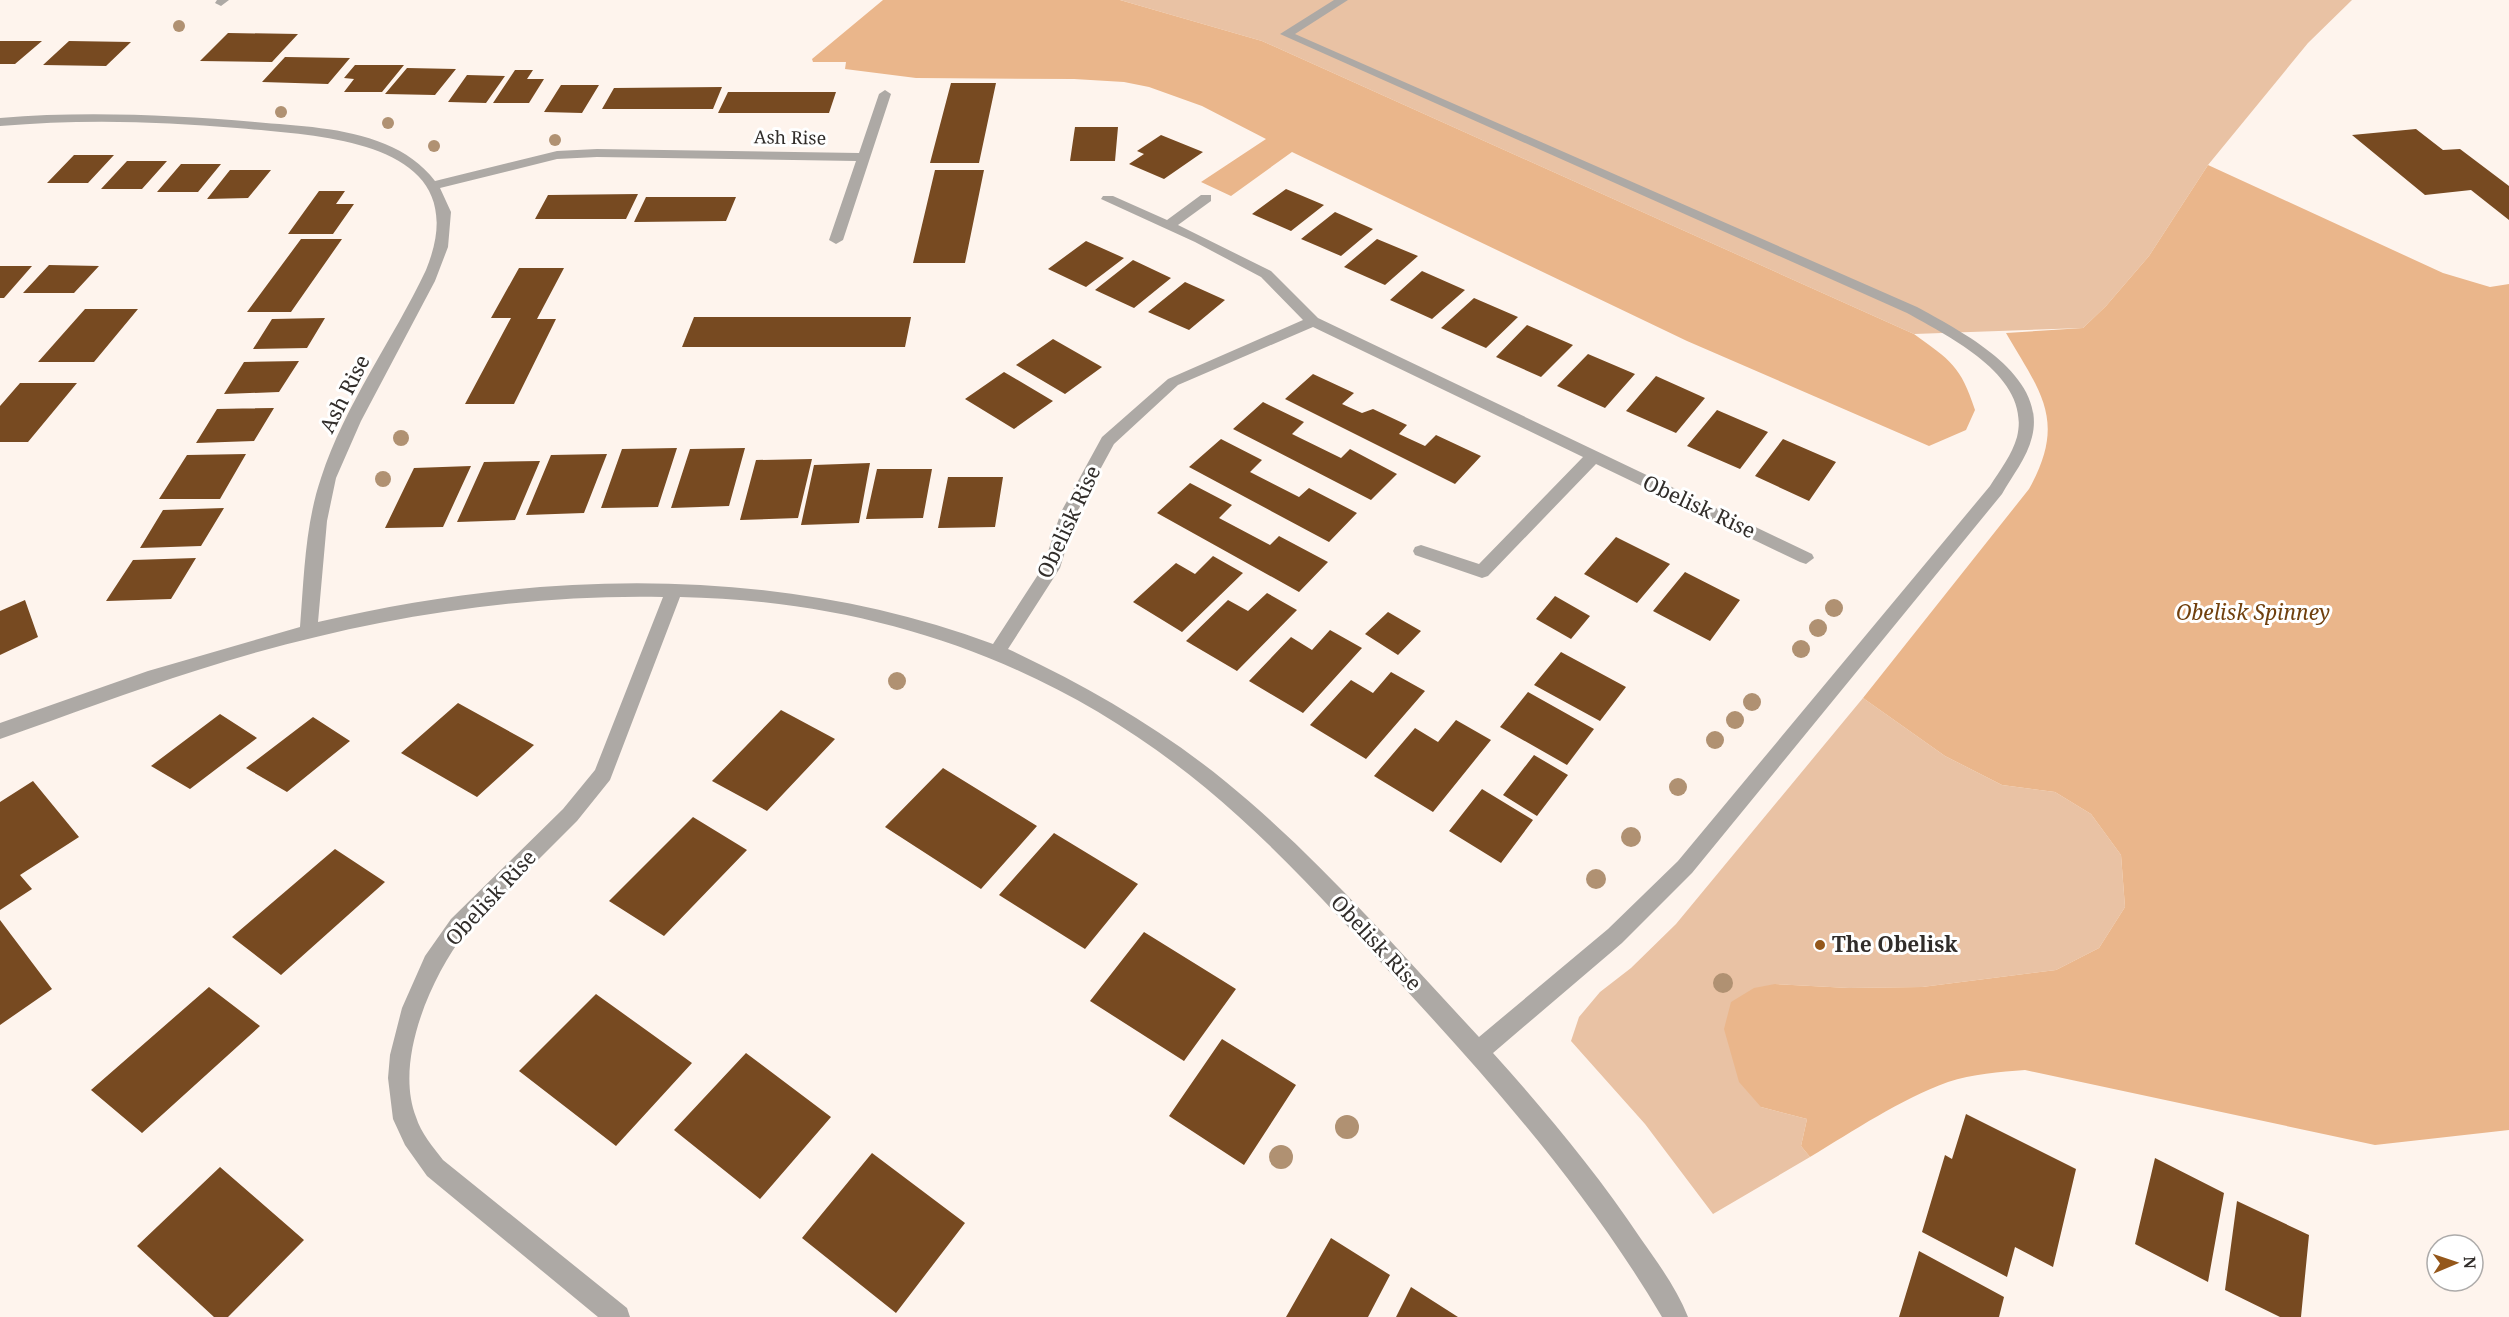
<svg xmlns="http://www.w3.org/2000/svg" width="2509" height="1317" viewBox="0 0 2509 1317" font-family="'Noto Serif',serif">
  <style>
    .green { fill: #e9c2a4 }
    .forest { fill: #eab68b }
    .building { fill: #774a21 }
    .lines { fill: none; stroke-linecap: round; stroke-linejoin: round }
    .minor { fill: #ada9a5; fill-rule: evenodd }
    .tree { fill: #b09172 }
    .poi-dot { fill: #94571a; stroke: #fff; stroke-width: 2 }
    .labels { text-anchor: middle; stroke-width: 6; stroke-linejoin: round; paint-order: stroke }
    .far-street-label { font-size: 18px; fill: #312d2a; stroke: #fff }
    .street-label { font-size: 21px; fill: #312d2a; stroke: #fff }
    .park-label { font-size: 21px; font-style: italic; fill: #70400e; stroke: #fff }
    .poi-label { font-size: 21px; font-weight: bold; fill: #312d2a; stroke: #fff; text-anchor: start }
  </style>
  <rect width="100%" height="100%" fill="#fef4ed"/>
  <path class="green" d="M1120 0H2352L2308 43 2208 165 2149 256 2106 306 2083 328 1914 334 1262 41Z
    M1863 698 1945 756 2002 785 2055 792 2091 814 2121 855 2125 907 2099 948 2056 970 1922 987 1849 988 1775 984 1761 1107 1807 1119 1801 1146 1810 1157 1713 1214 1645 1124 1571 1041 1579 1017 1600 992 1631 968 1676 924Z"/>
  <path class="forest" d="M883 0H1120L1262 41 1914 334C1950 360 1961 366 1975 410L1966 430 1929 446 1687 341 1292 152 1231 196 1201 182 1266 139 1202 106 1149 87 1124 82 1074 79 916 78 845 69 846 62H813L812 59Z
    M2208 165 2443 273 2490 287 2509 284V1130L2375 1145 2025 1070C2000 1072 1972 1074 1948 1082 1899 1100 1855 1130 1810 1157L1801 1146 1807 1119 1761 1107 1739 1082 1724 1029 1731 1002 1754 988 1775 984 1849 988 1922 987 2056 970 2099 948 2125 907 2121 855 2091 814 2055 792 2002 785 1945 756 1863 698 2029 489C2067 421 2041 393 2006 333L2083 328 2106 306 2149 256Z"/>
  <path class="building" d="M228 33 298 34 272 62 200 61Z
    M0 41H42L15 64H0Z
    M69 41 131 42 106 66 43 65Z
    M285 57 350 58 328 84 262 82Z
    M355 65H404L382 92H344L354 79 344 78Z
    M407 68 456 69 435 95 385 94Z
    M515 70H533L527 79H544L529 103H493Z
    M467 75 505 76 486 103 448 102Z
    M951 83H996L979 163H930Z
    M561 85H599L582 113 544 112Z
    M722 87 713 109H602L614 88Z
    M728 92H836L829 113H718Z
    M1075 127H1118L1115 161H1070Z
    M2416 129 2443 150 2460 149 2509 186V220L2471 190 2425 195 2352 135Z
    M1161 135 1203 152 1164 179 1129 164 1144 154 1137 151Z
    M74 155H114L88 183H47Z
    M127 161H167L142 189H101Z
    M181 164H221L198 192H157Z
    M230 170H271L248 198 207 199Z
    M935 170H984L965 263H913Z
    M1286 189 1324 205 1291 231 1252 214Z
    M319 191H345L336 204H354L333 234H288Z
    M638 194 626 219H535L548 195Z
    M646 197H736L726 221 634 222Z
    M1335 212 1373 229 1341 256 1301 239Z
    M301 239H342L291 312H247Z
    M1377 239 1418 256 1385 285 1344 267Z
    M1086 241 1124 258 1086 287 1048 269Z
    M1133 260 1171 278 1134 308 1095 290Z
    M49 265 99 266 74 293H23Z
    M0 266H32L4 298H0Z
    M519 268H564L537 319H556L514 404H465L511 318H491Z
    M1422 271 1465 290 1432 319 1390 300Z
    M1185 282 1225 300 1189 330 1148 312Z
    M1474 298 1518 317 1486 348 1441 328Z
    M85 309H138L94 362H38Z
    M694 317H911L905 347H682Z
    M325 318 307 348 253 349 272 319Z
    M1527 325 1573 345 1541 377 1496 357Z
    M1053 339 1102 367 1065 394 1016 365Z
    M1588 354 1635 374 1605 408 1557 386Z
    M299 361 279 392 224 394 244 362Z
    M1004 372 1053 401 1014 429 965 399Z
    M1313 374 1354 393 1342 404 1362 413 1373 409 1407 425 1399 434 1425 446 1436 435 1481 456 1455 484 1285 399Z
    M1656 376 1705 398 1676 433 1626 411Z
    M20 383H77L28 442H0V406Z
    M1263 402 1304 422 1292 434 1341 458 1350 449 1397 474 1371 500 1233 429Z
    M274 408 254 441 196 443 217 409Z
    M1717 410 1768 432 1740 469 1687 446Z
    M1221 439 1262 460 1250 472 1299 497 1309 488 1357 513 1329 542 1189 467Z
    M1783 439 1836 462 1809 501 1755 476Z
    M677 448 658 507 601 508 622 449Z
    M745 448 729 506 671 508 690 449Z
    M246 454 220 499H159L187 455Z
    M607 454 584 513 526 515 551 455Z
    M812 459 798 518 740 520 756 460Z
    M540 461 515 520 457 522 484 462Z
    M870 463 859 523 801 525 814 465Z
    M471 466 443 527 385 528 414 468Z
    M877 469H932L923 518 866 519Z
    M948 477H1003L995 527 938 528Z
    M1190 483 1232 505 1219 518 1270 545 1279 536 1328 562 1299 592 1157 513Z
    M224 508 201 546 140 548 163 510Z
    M1616 537 1670 564 1637 603 1584 574Z
    M1213 556 1243 573 1182 632 1133 602 1176 563 1195 574Z
    M196 558 171 599 106 601 133 560Z
    M1685 572 1740 600 1710 641 1653 611Z
    M1267 593 1297 610 1237 671 1186 641 1228 600 1248 611Z
    M1555 596 1590 616 1571 639 1536 619Z
    M25 600 38 637 0 655V611Z
    M1388 612 1421 631 1398 655 1365 634Z
    M1330 630 1362 648 1303 713 1249 681 1291 637 1312 650Z
    M1561 652 1626 687 1600 721 1534 685Z
    M1391 672 1425 691 1366 759 1310 725 1351 680 1373 693Z
    M1528 692 1594 729 1567 765 1500 727Z
    M458 703 534 745 477 797 401 753Z
    M781 710 835 739 767 811 712 781Z
    M220 714 257 738 190 789 151 766Z
    M313 717 350 741 287 792 246 768Z
    M1456 720 1491 740 1433 812 1374 776 1415 728 1438 742Z
    M1534 755 1568 775 1537 816 1503 795Z
    M943 768 1037 826 981 889 885 827Z
    M33 781 79 837 20 875 32 889 0 910V802Z
    M1482 789 1533 820 1501 863 1449 831Z
    M693 817 747 850 664 936 609 901Z
    M1054 833 1138 884 1085 949 999 895Z
    M335 849 385 882 281 975 232 937Z
    M0 920 52 989 0 1025Z
    M1144 932 1236 989 1184 1061 1090 1001Z
    M209 987 260 1026 142 1133 91 1090Z
    M596 994 692 1063 616 1146 519 1071Z
    M1222 1039 1296 1085 1244 1165 1169 1116Z
    M746 1053 831 1117 760 1199 674 1130Z
    M1966 1114 2076 1169 2053 1267 2015 1247 2007 1277 1922 1232 1945 1155 1952 1159Z
    M872 1153 965 1223 896 1313 802 1238Z
    M2155 1158 2224 1193 2208 1282 2135 1244Z
    M220 1167 304 1240 228 1317H214L137 1246Z
    M2237 1201 2309 1235 2301 1317H2280L2225 1290Z
    M1331 1238 1390 1275 1368 1317H1286Z
    M1919 1251 2004 1297 1999 1317H1899Z
    M1411 1287 1458 1317H1396Z"/>
  <g class="lines">
    <path class="minor" d="M217 0H229L221 6 215 3Z
      M1334 0H1348L1295 34 1917 307C1960 331 2048 374 2032 437 2027 458 2012 476 2002 494L1692 873 1622 943 1493 1053C1546 1112 1597 1173 1641 1239 1658 1263 1677 1289 1688 1317H1662C1591 1197 1501 1093 1407 991 1352 931 1298 870 1238 816 1081 673 892 601 680 597L610 780 577 821 465 933C431 977 394 1061 416 1117 421 1133 433 1147 443 1160L627 1308 630 1317H598L427 1176 405 1145 393 1119 388 1078 390 1055 402 1008 425 956 451 919 563 809 595 770 663 597C504 594 348 622 198 670 131 691 66 716 0 739V723L148 671 300 627C304 577 305 525 321 478 345 404 393 340 426 270 479 140 322 136 237 128 158 121 79 119 0 126V118C85 111 170 115 255 122 298 126 344 127 385 144 405 152 422 164 435 181L557 151 597 149 859 153 879 94 885 90 891 94 843 240 836 244 829 240 856 161 597 157 557 159 440 188 451 212 448 247 435 281 361 421 336 478 327 521 318 622C540 570 777 564 993 644L1043 567 1061 512 1102 437 1168 379 1303 320 1261 277 1195 242 1101 199 1103 196H1113L1167 220 1201 195H1211V201L1178 225 1271 271 1318 318 1812 554 1814 558 1806 564 1800 562 1596 464 1488 576 1482 578 1415 555 1413 551 1415 547 1421 545 1479 564 1583 457 1313 327 1178 385 1114 444 1077 512 1060 568 1008 649C1085 685 1160 728 1226 782 1318 857 1398 950 1479 1037L1608 929 1678 861 1990 486C2000 470 2012 455 2017 437 2032 376 1949 337 1907 313L1280 34Z"/>
  </g>
  <g class="tree">
    <circle cx="179" cy="26" r="6"/>
    <circle cx="281" cy="112" r="6"/>
    <circle cx="388" cy="123" r="6"/>
    <circle cx="555" cy="140" r="6"/>
    <circle cx="434" cy="146" r="6"/>
    <circle cx="401" cy="438" r="8"/>
    <circle cx="383" cy="479" r="8"/>
    <circle cx="1834" cy="608" r="9"/>
    <circle cx="1818" cy="628" r="9"/>
    <circle cx="1801" cy="649" r="9"/>
    <circle cx="897" cy="681" r="9"/>
    <circle cx="1752" cy="702" r="9"/>
    <circle cx="1735" cy="720" r="9"/>
    <circle cx="1715" cy="740" r="9"/>
    <circle cx="1678" cy="787" r="9"/>
    <circle cx="1631" cy="837" r="10"/>
    <circle cx="1596" cy="879" r="10"/>
    <circle cx="1723" cy="983" r="10"/>
    <circle cx="1347" cy="1127" r="12"/>
    <circle cx="1281" cy="1157" r="12"/>
  </g>
  <circle class="poi-dot" cx="1820" cy="945" r="6"/>
  <g class="labels">
    <g class="far-street-label">
      <text transform="translate(790 138) rotate(1)" y="6">Ash Rise</text>
    </g>
    <g class="street-label">
      <text transform="translate(345 394) rotate(-63)" y="7">Ash Rise</text>
      <text transform="translate(1699 507) rotate(25)" y="7">Obelisk Rise</text>
      <text transform="translate(1069 522) rotate(-65)" y="7">Obelisk Rise</text>
      <text transform="translate(491 898) rotate(-47)" y="7">Obelisk Rise</text>
      <text transform="translate(1376 943) rotate(47)" y="7">Obelisk Rise</text>
    </g>
    <g class="park-label">
      <text x="2253" y="620">Obelisk Spinney</text>
    </g>
    <g class="poi-label">
      <text x="1832" y="952">The Obelisk</text>
    </g>
  </g>
  <g transform="translate(2455 1263) rotate(88)"><circle r="28" fill="#ffffff" stroke="#adabaa" stroke-width="1.5"/>
  <path d="M0-4.5L10 22L0 15L-10 22Z" fill="#94571a"/>
  <text y="-9" font-size="16" font-weight="bold" text-anchor="middle" fill="#312d2a">N</text>
  </g>
</svg>
